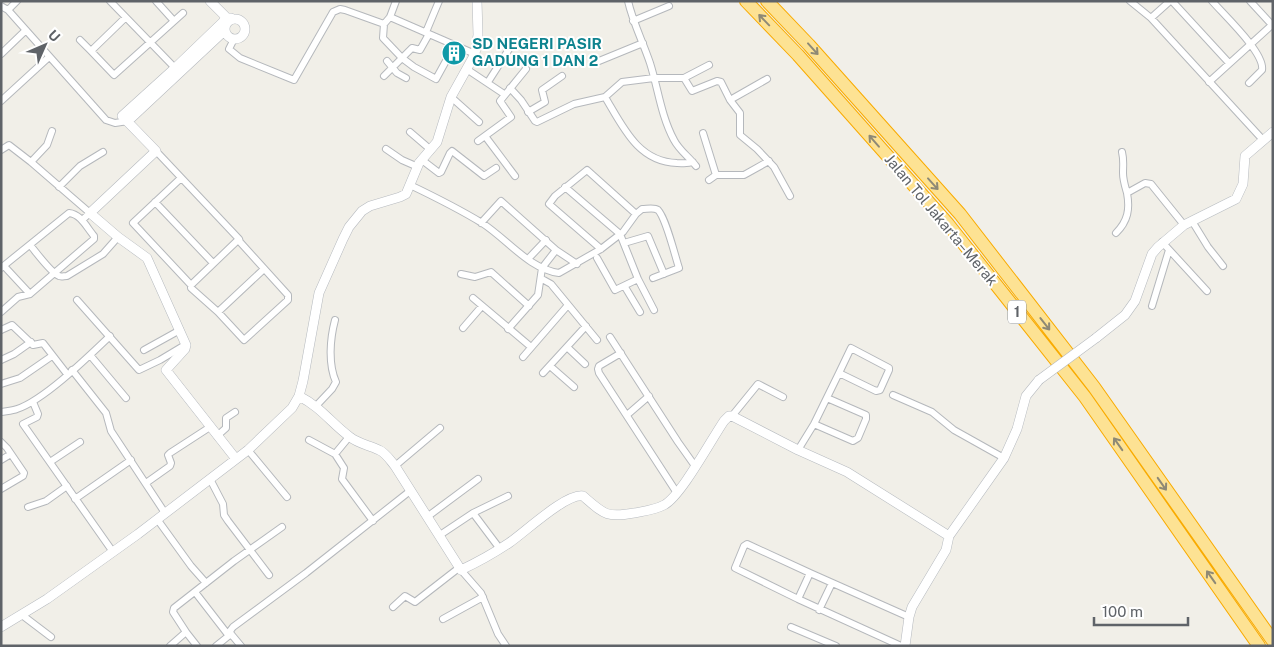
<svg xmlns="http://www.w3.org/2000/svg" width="1274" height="647" viewBox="0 0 1274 647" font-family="'Public Sans',sans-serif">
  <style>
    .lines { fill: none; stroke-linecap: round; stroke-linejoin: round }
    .street-casing { stroke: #b5b8bc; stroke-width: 8 }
    .secondary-casing { stroke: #b6babf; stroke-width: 10 }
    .highway-casing { stroke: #f9ab00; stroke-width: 14 }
    .street { stroke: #fff; stroke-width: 6 }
    .secondary { stroke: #fff; stroke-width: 9 }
    .highway { stroke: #fde293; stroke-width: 12 }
    .secondary-bridge-casing { stroke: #b6babf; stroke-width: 10; stroke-linecap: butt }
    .secondary-bridge { stroke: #fff; stroke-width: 9 }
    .oneway { stroke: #8e8975 }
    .labels { text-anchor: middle; stroke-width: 4; stroke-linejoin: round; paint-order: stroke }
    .shield { fill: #fff; stroke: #8f9295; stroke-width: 1 }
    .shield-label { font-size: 14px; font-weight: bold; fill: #5f6368 }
    .culture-label { font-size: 15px; font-weight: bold; fill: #0d838f; stroke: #fff; text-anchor: start }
    .street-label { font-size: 15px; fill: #5f6368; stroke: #fff }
  </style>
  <rect width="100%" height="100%" fill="#f1efe8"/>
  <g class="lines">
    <defs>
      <path id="street" d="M110 1 177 70
        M156 1 174 21
        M628 1C633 23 643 42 650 63 658 88 661 116 674 140 679 150 689 157 696 166
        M1130 1 1151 18 1263 140
        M1172 1 1229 63
        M1212 1C1224 15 1265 53 1262 70L1249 83
        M1250 1 1273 26
        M1 6 8 10 106 120 115 123 128 121
        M8 10 17 1
        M390 17 396 1
        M125 18 91 51 114 75 183 13
        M1151 18 1170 1
        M633 21 669 6
        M384 24 383 38 402 58 412 48 420 50 429 34
        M426 32 439 1
        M234 39 229 49 240 58 294 80 333 12 340 9 345 10 384 24 390 17 475 54
        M80 40 91 51
        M1 54 26 30
        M387 61 397 73 406 78
        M599 61 643 43
        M468 70 504 94
        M384 76 402 58 414 67 436 79 447 59
        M684 78 692 91 717 81 721 82 730 100 740 113V135L757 149 774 167 790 196
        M488 82 511 46
        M1209 82 1273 24
        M510 88 521 100 535 121 537 122 574 104 605 97 622 82 654 78H684L709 65
        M451 97 479 122
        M605 97C623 127 638 162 677 163 683 163 687 164 693 162
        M730 100 767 79
        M1 101 49 57
        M528 112 545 102 542 90 562 76
        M410 132 431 150
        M703 133 716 175
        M485 136 515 176
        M478 141 511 117 500 101 526 69
        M386 149 402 160 418 167
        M1 150 9 145 31 162 90 213 82 220
        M156 151 239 239 240 242 288 295V300L244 340 218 312 191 288V285L239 239
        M1122 152C1124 160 1123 165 1123 173 1123 180 1125 186 1127 193
        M422 160 439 173 441 172 450 153 452 151 484 176 496 168
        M31 162 47 145 52 131
        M181 178 133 223 191 285
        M709 180 716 175H744L769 161
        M410 185C435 197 459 209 482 223 507 239 529 269 559 273L601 249 623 232 636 214 587 170 555 196 549 204 601 249
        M59 187 80 166 103 152
        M565 187 620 234 638 279 615 290 597 258
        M155 202 213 263
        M636 214 642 209C647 209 654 207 658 210 666 218 675 256 679 268L653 278
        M1192 221 1208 247 1223 266
        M481 223 501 201 556 250 542 268 538 295 508 329
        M1116 233C1128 221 1130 209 1127 193L1145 183 1151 184 1184 225
        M1162 242 1207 291
        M624 243 648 236 664 274
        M30 245C36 252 51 273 59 276 61 277 64 276 67 276L103 254 118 237
        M556 250 577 264
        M528 259 546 240
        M4 266 30 294
        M1 268 69 213C81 214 87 228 94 236V239L30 294 18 297 1 312
        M461 274 475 277 491 272 529 306
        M542 279 551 284 597 340
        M638 279 654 310
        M625 287 640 312
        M473 298 531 347
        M77 300 139 370 160 360 185 345
        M1152 306 1169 250
        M218 312 264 269
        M463 328 482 306
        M1 330 12 325 33 345 43 343 67 374
        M610 337 678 442 695 466
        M567 347 585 364
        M851 348 889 368V370L880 390 876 391 839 373Z
        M144 350 180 330
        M621 353 599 366 598 369 599 373 677 493
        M90 355 126 398
        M523 357 568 305
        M1 360 14 354 31 342
        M550 366 574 387
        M72 370 106 413 111 431 165 513
        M543 373 586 326
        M1 384 20 378 52 356
        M893 395 932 412 954 430 1004 458
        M33 402 38 414 37 417 23 424 113 552
        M316 406 332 389 336 382C328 364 330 339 335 320
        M1 412C6 411 12 411 17 409 44 400 88 357 110 336
        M627 415 649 396
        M732 416 758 384 783 397
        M814 424 853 441 858 438 866 419V415L827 398
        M217 436 226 428V418L235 412
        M309 440 335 454 344 468 342 479 373 521
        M1 442 7 448 24 473 23 476 1 489
        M248 450 287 497
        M798 450 814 424 839 373
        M335 454 349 437
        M1 460 11 454
        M50 462 80 442
        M395 466 440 428
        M210 479 223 504 224 515 228 521 269 575
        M146 483 170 466 171 463 168 455 170 453 210 427
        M75 499 131 460
        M28 507 46 501 67 486
        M473 513 508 496
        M427 517 478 479
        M157 519 191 566 206 583
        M440 535 473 513 500 549
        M461 570 481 593 498 634 506 646
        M810 573 747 544 744 546 735 568 798 599 810 573 909 617
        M195 592 229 636
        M798 599 901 646
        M393 607 405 596 415 602 460 567
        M819 610 832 583
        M22 615 51 637
        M443 619 483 597
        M791 627 836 646
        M186 632 173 612 174 608 234 561 282 527
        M231 634 241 646
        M170 646 186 632 197 646
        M216 646 231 634 230 631 233 627 306 573 410 491"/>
      <path id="secondary" d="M210 1 227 18H231
        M227 18 175 68 122 116 156 151 90 213 118 237 147 258 186 345 185 349 166 370 236 459
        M225 29a10 10 0 1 1 20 0a10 10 0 1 1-20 0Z
        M128 121 221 34 225 27 224 20
        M1096 338 1125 315 1135 301 1152 254 1158 247 1184 225 1236 199 1243 184 1245 156 1273 132
        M299 396C322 408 331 423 350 437 359 444 369 445 379 450 386 453 390 460 395 466L461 570C478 562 494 553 509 543 524 533 566 493 583 496 604 514 606 518 634 513 644 511 655 510 664 505 681 496 711 440 724 421L729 416H732L798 450 847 472 949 536
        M1 627 47 599 138 534 248 450 292 408 299 396 303 381 319 293 343 239 349 227 362 211 370 206 400 197 406 194 419 163 437 142 451 97 475 54 478 35 477 1
        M905 646 909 617 912 607 946 550 949 536 1004 458 1017 429 1026 396 1039 380"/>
      <path id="highway" d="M746 1 798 55 948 224 1085 397 1259 646
        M767 1 809 45 960 214 1094 387 1273 641"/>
    </defs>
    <use href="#street" class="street-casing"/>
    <use href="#secondary" class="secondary-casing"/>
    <use href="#highway" class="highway-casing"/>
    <use href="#street" class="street"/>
    <use href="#secondary" class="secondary"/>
    <use href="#highway" class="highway"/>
    <defs>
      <path id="secondary-bridge" d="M1039 380 1096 338"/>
    </defs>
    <use href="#secondary-bridge" class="secondary-bridge-casing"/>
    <use href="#secondary-bridge" class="secondary-bridge"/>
  </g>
  <defs><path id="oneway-shaft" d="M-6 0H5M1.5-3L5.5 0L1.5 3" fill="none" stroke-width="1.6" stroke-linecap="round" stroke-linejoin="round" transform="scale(1.25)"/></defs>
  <g class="oneway">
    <use href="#oneway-shaft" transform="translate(764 20) rotate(-134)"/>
    <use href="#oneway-shaft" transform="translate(813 49) rotate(48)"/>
    <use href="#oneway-shaft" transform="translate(874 141) rotate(-131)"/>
    <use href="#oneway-shaft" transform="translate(933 184) rotate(48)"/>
    <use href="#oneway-shaft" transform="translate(1045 324) rotate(52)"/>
    <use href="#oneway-shaft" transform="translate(1118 444) rotate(-125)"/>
    <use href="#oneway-shaft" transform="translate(1162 484) rotate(55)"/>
    <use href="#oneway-shaft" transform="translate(1211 577) rotate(-125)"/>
  </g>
  <defs>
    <symbol id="building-disc" viewBox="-11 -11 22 22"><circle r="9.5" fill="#0f9aa8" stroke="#fff"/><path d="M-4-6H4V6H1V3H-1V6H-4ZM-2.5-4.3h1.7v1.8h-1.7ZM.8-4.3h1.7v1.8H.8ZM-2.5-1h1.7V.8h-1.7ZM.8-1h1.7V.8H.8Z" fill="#fff"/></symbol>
  </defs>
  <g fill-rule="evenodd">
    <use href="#building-disc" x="440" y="39" width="28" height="28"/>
  </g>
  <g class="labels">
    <rect class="shield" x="1008" y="300.5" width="18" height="23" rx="4"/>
    <g class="shield-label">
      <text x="1017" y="317">1</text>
    </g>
    <g class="culture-label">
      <text x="472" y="49">SD NEGERI PASIR<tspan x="472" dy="17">GADUNG 1 DAN 2</tspan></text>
    </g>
    <g class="street-label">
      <text transform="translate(941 220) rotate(50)" y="5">Jalan Tol Jakarta–Merak</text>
    </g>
  </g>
  <rect width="1274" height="647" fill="none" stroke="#5f6368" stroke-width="5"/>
  <g transform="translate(45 45) rotate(45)" stroke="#ffffff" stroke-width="4" paint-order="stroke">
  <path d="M0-4L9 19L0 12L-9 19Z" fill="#5f6368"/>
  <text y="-8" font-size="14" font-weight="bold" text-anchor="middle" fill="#5f6368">U</text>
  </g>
  <path d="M1094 617v8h94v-8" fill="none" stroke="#5f6368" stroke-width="2.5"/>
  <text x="1102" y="617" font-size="15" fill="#5f6368" stroke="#ffffff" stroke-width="4" paint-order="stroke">100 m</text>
</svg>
